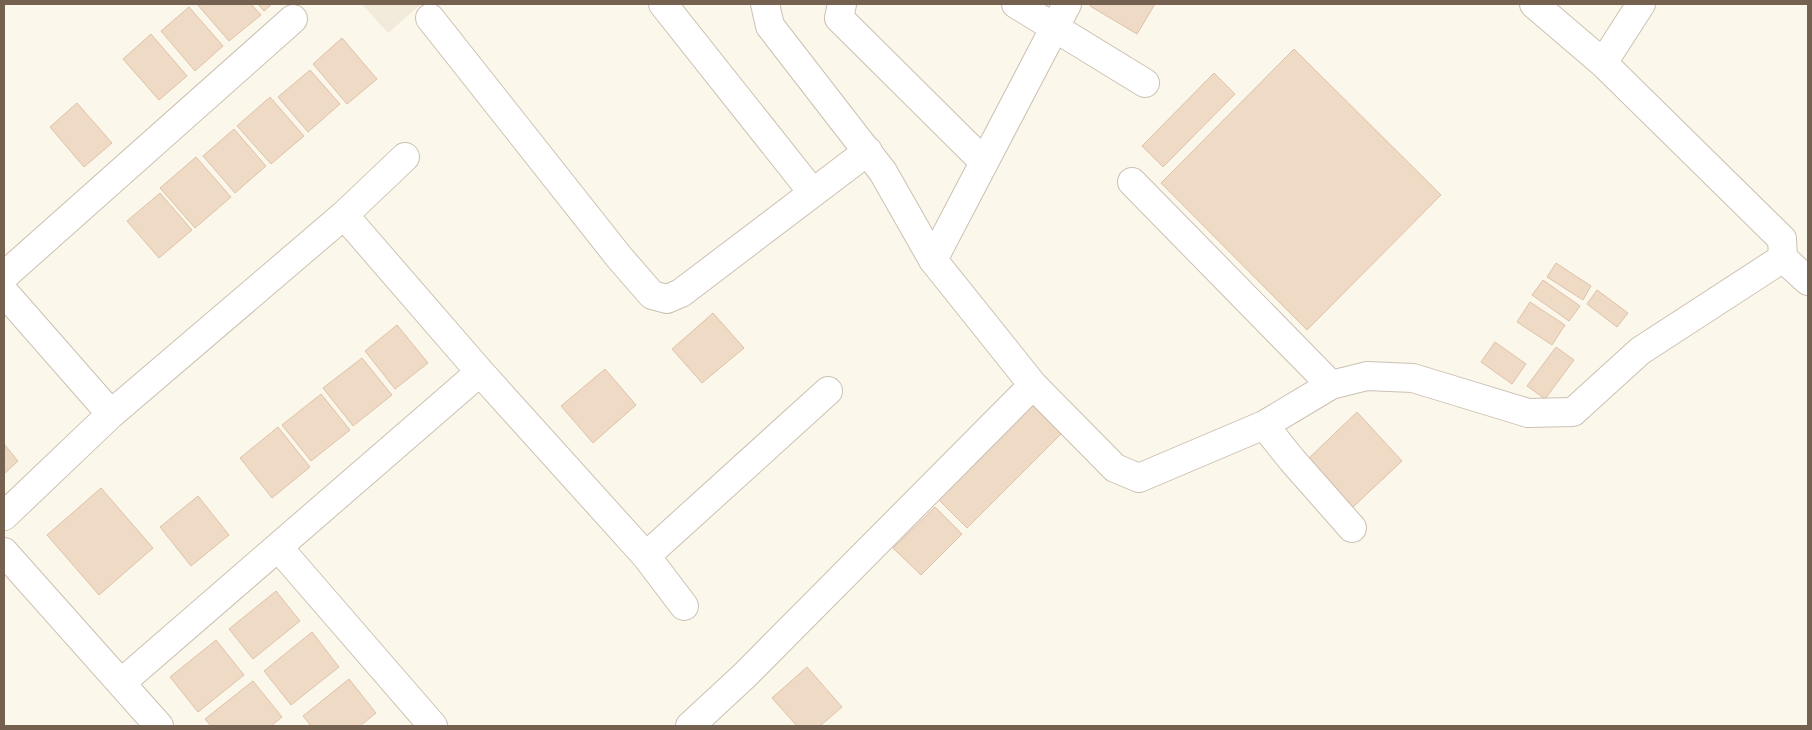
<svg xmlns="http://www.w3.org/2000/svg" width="1812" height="730" viewBox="0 0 1812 730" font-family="'DM Sans',sans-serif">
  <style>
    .residential { fill: #f2eada }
    .building { fill: #eedac5; stroke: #dfc2a7 }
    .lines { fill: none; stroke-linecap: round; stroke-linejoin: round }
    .minor-casing { stroke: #cdc0b2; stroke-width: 30 }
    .minor { stroke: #fff; stroke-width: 28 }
  </style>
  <rect width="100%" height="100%" fill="#fbf7eb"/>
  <path class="residential" d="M362 4H421L388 33Z"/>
  <path class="building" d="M197 4H251L261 15 229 41Z
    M258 4H272L264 11Z
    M1092 4H1155L1137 34 1090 6Z
    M189 7 223 46 195 71 161 31Z
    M151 34 187 76 159 100 123 59Z
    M342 38 377 79 347 104 313 64Z
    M1294 49 1441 195 1307 330 1161 183Z
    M310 70 340 104 308 132 278 97Z
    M1214 73 1235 94 1163 167 1142 146Z
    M270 97 304 136 271 164 237 126Z
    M77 103 112 143 84 167 50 127Z
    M234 129 266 166 235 193 203 156Z
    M196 157 231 197 195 228 160 188Z
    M160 193 192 230 159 258 127 221Z
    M1556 263 1591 286 1583 300 1547 277Z
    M1543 280 1580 306 1569 321 1532 295Z
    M1597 290 1628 313 1617 327 1587 304Z
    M1530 302 1565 325 1552 345 1517 322Z
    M713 313 744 348 702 383 672 349Z
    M397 325 428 363 395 389 365 351Z
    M1495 342 1526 364 1512 384 1481 362Z
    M1556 347 1574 360 1545 399 1527 386Z
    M362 358 392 395 353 426 323 388Z
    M605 369 636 405 593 443 561 406Z
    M321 394 350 430 311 461 282 425Z
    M1032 405 1061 434 967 528 938 499Z
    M1357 412 1402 461 1353 507 1308 459Z
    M278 427 310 467 272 498 240 458Z
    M4 444 18 461 4 474Z
    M101 488 153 548 99 595 47 535Z
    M198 496 229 535 191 566 160 527Z
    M935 507 962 534 921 575 893 548Z
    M276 591 300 621 253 659 229 629Z
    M312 632 339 667 291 705 264 671Z
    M216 640 244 675 198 712 170 677Z
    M807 667 842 707 820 726H797L772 698Z
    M349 679 376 713 360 726H311L303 716Z
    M253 681 282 717 271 726H211L205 719Z"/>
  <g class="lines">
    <defs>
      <path id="minor" d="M663 4 813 193
        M765 4 770 26 883 172 933 260 1033 385 1115 468 1139 478 1264 425 1331 385 1367 376 1413 378 1528 413 1573 412 1640 351 1783 258
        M842 4 839 18 984 162
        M1016 4 1145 83
        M1534 4 1603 63 1782 239 1783 258 1808 281
        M430 18 619 257 652 295 667 299 681 293 868 151
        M1603 63 1641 4
        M1132 182 1331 385
        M344 215 480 372 646 556 684 606
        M933 260 1067 4
        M4 276 293 19
        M4 292 111 414
        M1264 425 1292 460 1352 528
        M4 516 111 414 344 215 405 157
        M278 547 433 726
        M4 552 159 726
        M646 556 828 391
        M121 683 480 372
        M690 726 744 676 1033 385"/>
    </defs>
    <use href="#minor" class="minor-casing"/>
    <use href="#minor" class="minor"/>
  </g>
  <rect width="1812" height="730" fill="none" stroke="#756150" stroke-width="10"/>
</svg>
